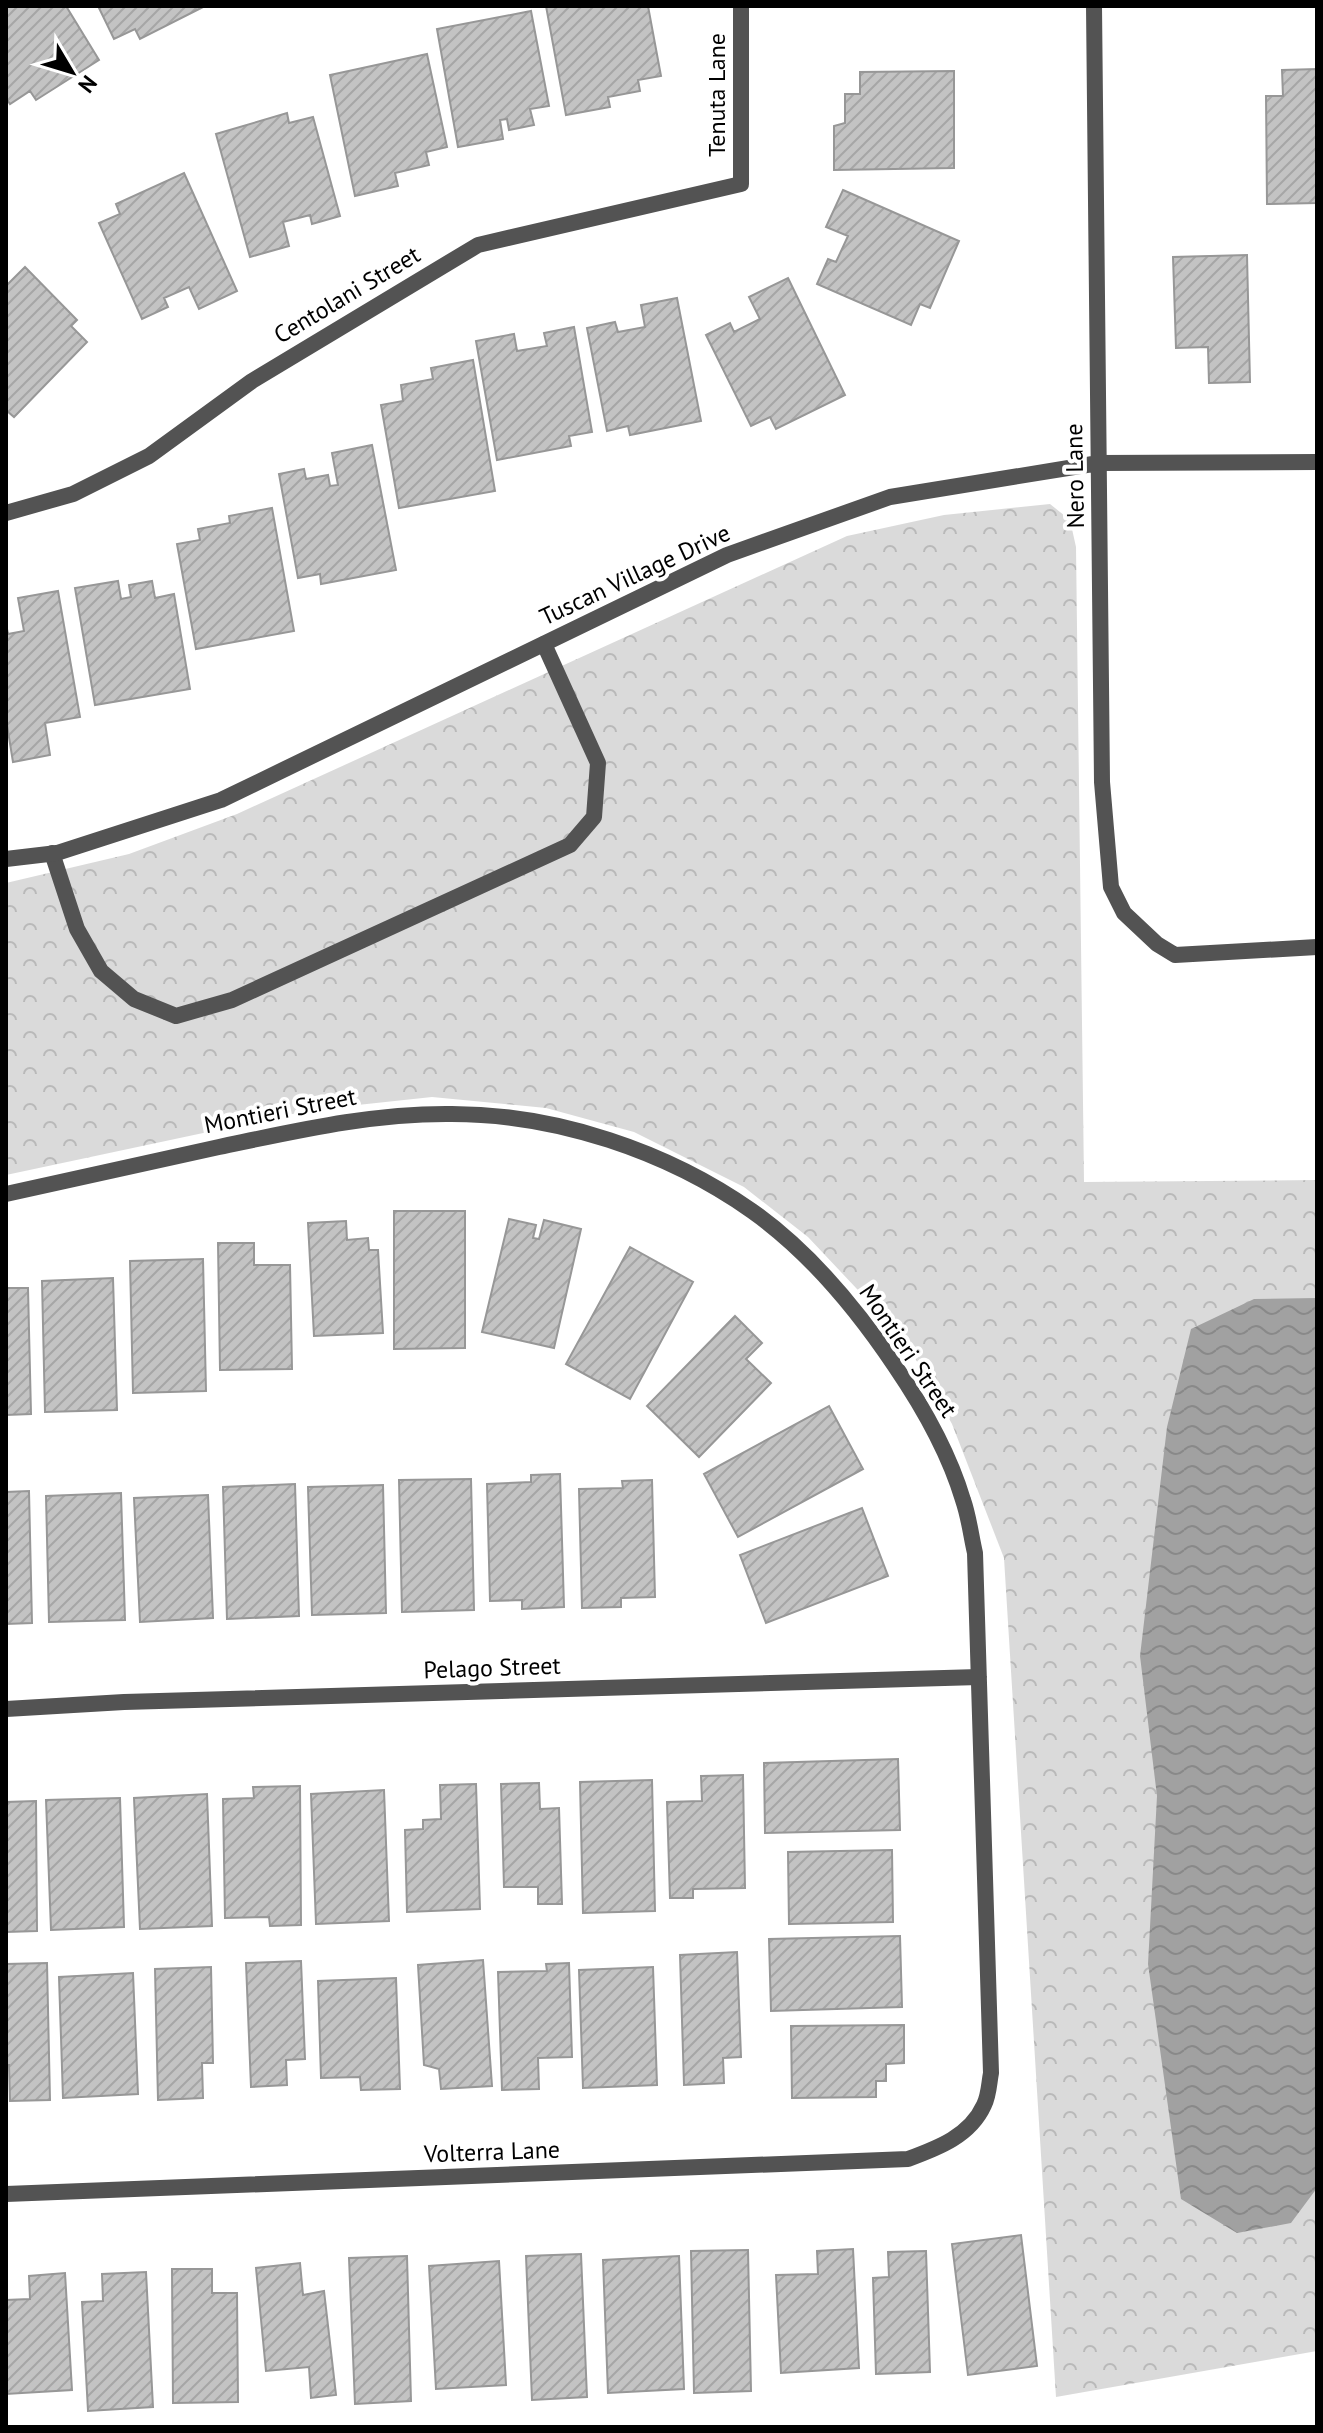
<svg xmlns="http://www.w3.org/2000/svg" width="1323" height="2433" viewBox="0 0 1323 2433" font-family="'PT Sans',sans-serif">
  <style>
    .park { fill: url(#park-crowns) }
    .water { fill: url(#water-waves) }
    .building { fill: url(#building-hatch); stroke: #979797; stroke-width: 2 }
    .lines { fill: none; stroke-linecap: round; stroke-linejoin: round }
    .lane { stroke: #535353; stroke-width: 16 }
    .street { stroke: #535353; stroke-width: 16 }
    .labels { text-anchor: middle; stroke-width: 8; stroke-linejoin: round; paint-order: stroke }
    .street-label { font-size: 24px; fill: #000; stroke: #fff }
  </style>
  <defs>
    <pattern id="park-crowns" width="20" height="18" patternUnits="userSpaceOnUse" patternTransform="scale(2)"><rect width="20" height="18" fill="#dadada"/><path d="M2 6a3 3 0 1 1 6 0M12 15a3 3 0 1 1 6 0" fill="none" stroke="#b9b9b9"/></pattern>
    <pattern id="water-waves" width="16" height="10" patternUnits="userSpaceOnUse" patternTransform="scale(2)"><rect width="16" height="10" fill="#a1a1a1"/><path d="M0 5q4-4 8 0t8 0" fill="none" stroke="#898989"/></pattern>
    <pattern id="building-hatch" width="6" height="6" patternUnits="userSpaceOnUse" patternTransform="scale(2)"><rect width="6" height="6" fill="#c3c3c3"/><path d="M-1 1l2-2M0 6l6-6M5 7l2-2" fill="none" stroke="#a6a6a6"/></pattern>
  </defs>
  <rect width="100%" height="100%" fill="#fff"/>
  <path class="park" d="M1050 504 1070 520 1076 547 1084 1182 1317 1180V2351L1056 2397 1004 1558 952 1424 905 1340 808 1237 744 1187 634 1132 546 1108 432 1097 311 1110 6 1175V883L129 854 237 814 847 536 944 515Z"/>
  <path class="water" d="M1317 1298V2188L1291 2223 1237 2233 1181 2199 1148 1964 1157 1796 1140 1656 1167 1427 1191 1329 1254 1299Z"/>
  <path class="building" d="M9 6H66L99 60 36 100 30 91 10 104 6 98V8Z
    M98 6H205L140 39 135 29 114 39Z
    M546 6H648L661 76 638 80 640 91 608 97 610 107 566 115Z
    M531 11 549 106 530 109 534 125 509 130 507 119 500 120 503 139 458 147 437 29Z
    M427 54 447 147 426 152 429 165 395 173 398 186 355 196 330 75Z
    M1317 69V203L1267 204 1266 96H1283L1282 70Z
    M954 71V168L834 170V126L845 123V94H860V72Z
    M287 113 289 123 313 117 340 216 312 224 310 215 283 222 289 246 250 257 216 134Z
    M184 173 237 291 199 309 189 287 164 298 168 307 142 319 99 223 120 214 116 204Z
    M843 190 959 241 930 308 920 304 911 325 817 284 828 259 836 262 848 236 826 227Z
    M1247 255 1250 382 1209 383 1208 347 1176 348 1173 257Z
    M25 267 77 320 71 326 87 342 14 417 6 410V286Z
    M788 278 845 395 776 429 770 417 751 426 706 335 730 323 734 332 760 319 749 297Z
    M677 298 701 421 630 435 628 426 607 431 587 328 615 322 618 332 645 327 641 305Z
    M574 327 592 432 569 436 571 446 497 460 476 341 514 334 517 351 547 346 544 333Z
    M473 360 495 491 399 508 381 405 403 401 401 385 433 379 431 368Z
    M372 445 396 570 321 584 320 574 298 578 279 474 304 469 306 479 328 475 330 486 338 485 332 453Z
    M272 508 294 631 196 649 177 544 200 540 198 529 230 523 229 516Z
    M118 581 121 599 131 597 129 585 152 581 155 598 174 594 190 689 95 705 75 588Z
    M58 591 80 717 45 723 50 755 13 762 6 719V624L8 634 24 631 18 598Z
    M394 1211H465V1348L394 1349Z
    M509 1219 536 1225 533 1238 539 1239 544 1220 581 1229 554 1348 482 1332Z
    M346 1221 347 1240 368 1238 369 1250H378L383 1333 314 1336 308 1223Z
    M218 1243H254V1265H290L292 1369 220 1370Z
    M630 1247 693 1282 630 1399 566 1364Z
    M203 1259 206 1391 133 1393 130 1261Z
    M113 1278 117 1410 45 1412 42 1281Z
    M6 1288H28L31 1414 6 1415Z
    M735 1316 762 1343 746 1359 771 1383 699 1457 647 1406Z
    M829 1406 863 1469 738 1537 704 1474Z
    M560 1474 564 1607 522 1609V1600L490 1601 487 1484 531 1482V1475Z
    M471 1479 474 1610 402 1612 399 1480Z
    M652 1480 655 1597 621 1598V1607L582 1608 579 1489 623 1488 622 1481Z
    M295 1484 299 1616 227 1619 223 1487Z
    M383 1485 386 1613 312 1615 308 1487Z
    M29 1491 32 1623 6 1624V1492Z
    M121 1493 125 1620 49 1622 46 1496Z
    M208 1495 213 1618 140 1622 134 1498Z
    M862 1508 888 1576 766 1623 740 1555Z
    M898 1759 900 1830 765 1833 764 1763Z
    M743 1775 745 1888 693 1889V1898H670L667 1802 702 1801 701 1776Z
    M652 1780 655 1911 583 1913 580 1782Z
    M539 1783 540 1809 559 1808 562 1904H538V1887H504L501 1784Z
    M476 1784 480 1909 407 1912 405 1830 423 1829V1820L441 1819 440 1785Z
    M300 1786 301 1925 270 1926 269 1917 225 1918 223 1799 254 1798 253 1787Z
    M384 1790 389 1921 316 1924 311 1794Z
    M207 1794 212 1926 140 1929 134 1798Z
    M120 1798 124 1927 51 1930 46 1800Z
    M36 1801 37 1931 6 1932V1802Z
    M892 1850 893 1922 789 1924 788 1852Z
    M900 1936 902 2007 771 2011 769 1939Z
    M737 1952 741 2057 723 2058 724 2083 684 2085 680 1955Z
    M483 1960 492 2086 441 2089 439 2069 424 2065 418 1965Z
    M301 1961 305 2059 286 2060 287 2085 251 2087 246 1963Z
    M47 1963 50 2100 10 2101 9 2065H6V1964Z
    M569 1963 572 2057 538 2058 539 2089 502 2090 498 1972 547 1971 546 1964Z
    M211 1967 213 2063H202L203 2098 158 2100 155 1969Z
    M653 1967 657 2085 583 2088 579 1970Z
    M133 1973 138 2094 63 2098 59 1977Z
    M396 1978 400 2089 361 2090 360 2077 321 2078 318 1981Z
    M904 2025V2063L886 2064V2081H876V2097L792 2098 791 2026Z
    M1021 2235 1037 2366 968 2375 952 2244Z
    M853 2249 859 2368 781 2373 776 2275 818 2274 817 2251Z
    M748 2250 751 2391 694 2393 691 2251Z
    M926 2251 930 2372 876 2374 873 2278 889 2277 888 2252Z
    M581 2254 587 2397 532 2400 526 2256Z
    M407 2256 411 2401 355 2404 349 2258Z
    M679 2256 684 2389 608 2393 603 2260Z
    M499 2261 506 2385 436 2389 429 2266Z
    M300 2263 303 2295 324 2291 336 2395 311 2398 309 2367 266 2371 256 2268Z
    M172 2269H212V2293H237L238 2402 173 2403Z
    M146 2272 153 2407 88 2411 82 2302 103 2301 102 2274Z
    M65 2273 72 2390 6 2394V2300L30 2299 29 2276Z"/>
  <g class="lines">
    <path class="lane" d="M52 853 77 929 101 971 134 999 176 1016 232 1000 570 845 594 817 598 763 544 644"/>
    <path class="street" d="M1094 6 1102 782 1111 887 1124 913 1157 944 1175 955 1317 947
      M6 513 73 494 149 456 252 381 478 245 741 184V6
      M6 859 57 853 221 800 727 555 890 497 1099 463 1317 462
      M6 1194C77 1178 148 1163 219 1147 296 1131 372 1113 452 1114 556 1114 667 1151 752 1211 810 1252 856 1308 895 1366 923 1407 949 1453 963 1500 969 1517 971 1536 975 1553L991 2073C989 2083 989 2095 984 2105 970 2136 938 2148 908 2159L6 2194
      M6 1709 124 1702 979 1677"/>
  </g>
  <g class="labels">
    <g class="street-label">
      <text transform="translate(717 95) rotate(-90)" y="8">Tenuta Lane</text>
      <text transform="translate(347 295) rotate(-31)" y="8">Centolani Street</text>
      <text transform="translate(1075 476) rotate(-91)" y="8">Nero Lane</text>
      <text transform="translate(635 575) rotate(-25)" y="8">Tuscan Village Drive</text>
      <text transform="translate(280 1111) rotate(-11)" y="8">Montieri Street</text>
      <text transform="translate(908 1351) rotate(56)" y="8">Montieri Street</text>
      <text transform="translate(492 1668) rotate(-2)" y="8">Pelago Street</text>
      <text transform="translate(492 2152) rotate(-2)" y="8">Volterra Lane</text>
    </g>
  </g>
  <rect width="1323" height="2433" fill="none" stroke="#000000" stroke-width="16"/>
  <g transform="translate(72 72) rotate(128)" stroke="#ffffff" stroke-width="6" paint-order="stroke">
  <path d="M0-6L14 30L0 20L-14 30Z" fill="#000000"/>
  <text y="-12" font-size="22" font-weight="bold" text-anchor="middle" fill="#000000">N</text>
  </g>
</svg>
